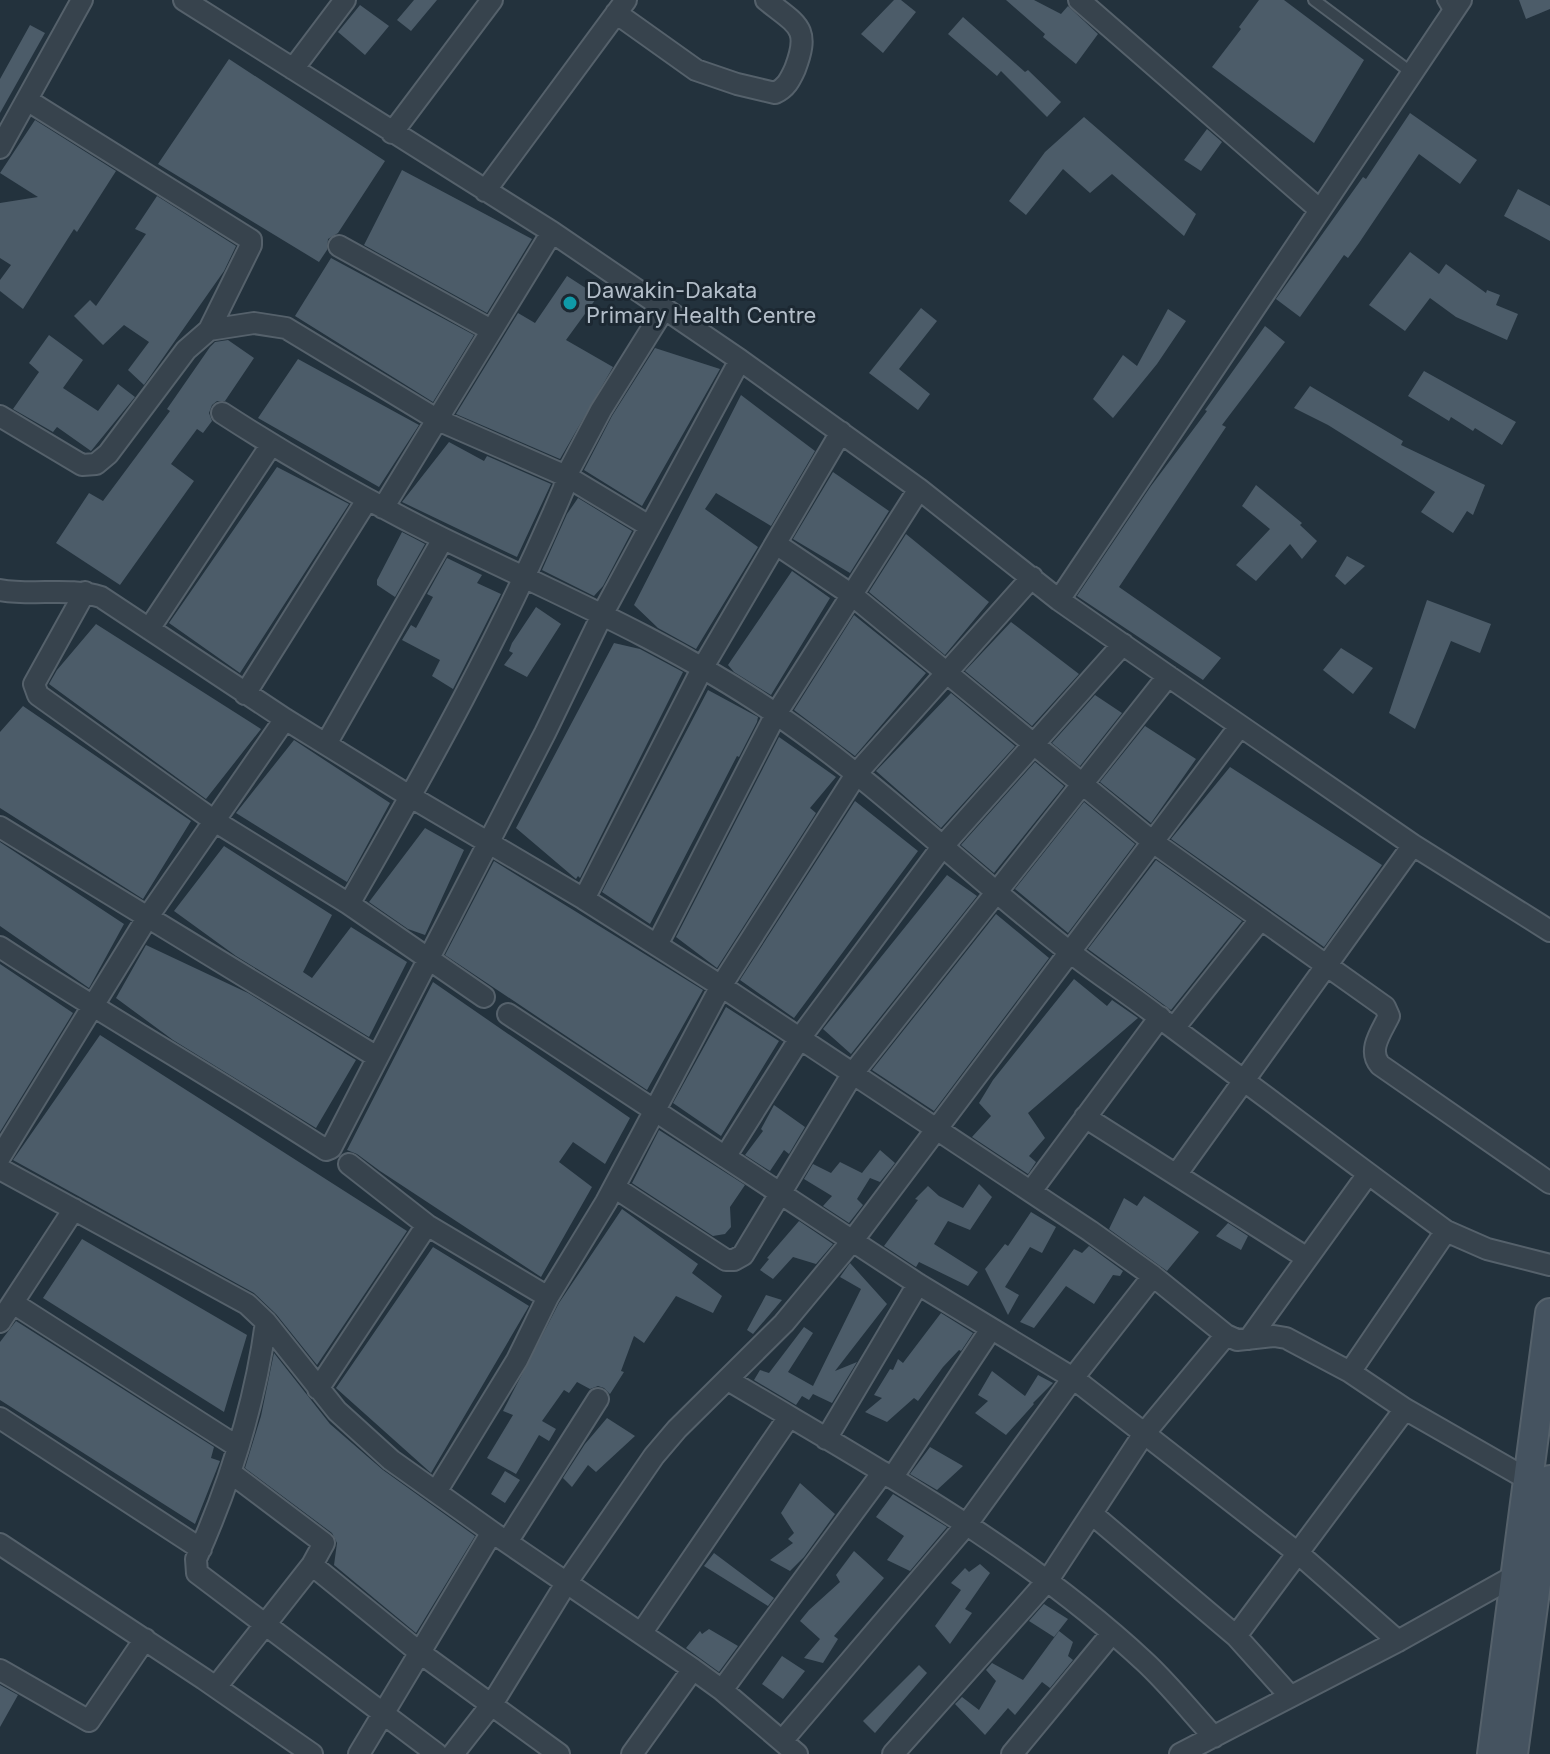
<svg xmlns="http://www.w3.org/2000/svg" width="1550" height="1754" viewBox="0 0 1550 1754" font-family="Inter,sans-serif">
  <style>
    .building { fill: #4c5c69 }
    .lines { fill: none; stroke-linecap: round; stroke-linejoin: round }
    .lane-casing { stroke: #55616b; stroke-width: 14 }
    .street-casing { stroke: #55616b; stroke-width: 24 }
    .secondary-casing { stroke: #55616b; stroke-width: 32 }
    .lane { stroke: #37434d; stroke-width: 10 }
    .street { stroke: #37434d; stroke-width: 20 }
    .secondary { stroke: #455360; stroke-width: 28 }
    .culture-dot { fill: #0f9aa8; stroke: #1c2832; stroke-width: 3 }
    .labels { text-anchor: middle; stroke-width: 6; stroke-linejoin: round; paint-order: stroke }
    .poi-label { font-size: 22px; fill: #b3bec9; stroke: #1c2832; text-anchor: start }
  </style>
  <rect width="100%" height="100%" fill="#23323d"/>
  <path class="building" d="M414 0H437L411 31 397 20Z
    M894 0H901L916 12 883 53 861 34Z
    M1006 0H1034L1061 14 1068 6 1098 34 1076 64 1043 37 1045 34Z
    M1259 0H1284L1364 60 1314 143 1212 67 1241 29 1239 27Z
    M1519 0H1550V9L1526 19Z
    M360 5 389 26 365 55 338 32Z
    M963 17 1025 72 1028 70 1061 102 1047 117 1001 71 997 76 948 34Z
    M30 25 45 33 0 113V79Z
    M229 59 385 161 338 233 328 239 327 250 319 262 158 164Z
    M1410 113 1477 160 1460 184 1419 154 1359 243 1348 258 1344 255 1300 317 1276 299 1363 177 1366 179Z
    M1084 117 1196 214 1184 236 1112 174 1090 193 1063 169 1026 215 1009 201 1045 152Z
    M35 120 116 171 77 232 74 229 23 309 0 291V280L11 265 0 258V203L38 197 0 173Z
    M1207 129 1222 142 1201 171 1184 160Z
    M402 170 532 239 487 313 364 245Z
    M1518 189 1550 206V241L1504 216Z
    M157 196 236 246 224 271 144 385 128 370 149 342 124 325 103 345 74 316 90 300 96 306 146 234 135 229Z
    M1410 252 1439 274 1446 264 1486 293 1487 290 1500 295 1496 305 1518 314 1507 340 1456 317 1430 298 1405 331 1369 305Z
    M331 258 474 335 433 402 295 316Z
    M567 276 598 296 566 340 613 367 560 459 456 414 518 313 535 323Z
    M921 308 937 321 899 369 930 394 918 410 869 373Z
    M1168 309 1186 321 1157 364 1113 418 1093 399 1123 355 1137 366Z
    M1265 326 1285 342 1222 425 1226 427 1119 587 1221 658 1203 680 1077 596 1151 486 1207 411 1205 410Z
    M49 335 83 360 63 388 98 411 118 384 135 397 91 451 57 427 53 432 13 409 39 372 29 363Z
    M228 340 254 358 225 401H217L212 405 209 413 212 421 203 433 197 429 171 464 194 481 120 585 56 543 89 493 103 501 170 411 167 409 210 347 215 342Z
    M655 348 720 369 642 506 584 470 612 416Z
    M298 359 419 425 379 487 258 418Z
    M1424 371 1516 422 1502 445 1475 428 1473 431 1451 417 1449 421 1408 396Z
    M1310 386 1403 441 1401 445 1485 485 1473 515 1467 511 1453 533 1421 512 1435 492 1328 425 1294 408Z
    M741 395 815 451 771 526 716 493 705 509 758 547 696 649 658 628 634 605Z
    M449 442 484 461 487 456 551 484 517 557 402 502Z
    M277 467 349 504 240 673 169 623Z
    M833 472 889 511 850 573 793 539Z
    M1256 485 1302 523 1300 525 1317 541 1302 559 1290 544 1256 581 1236 565 1270 529 1242 506Z
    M578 498 632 531 603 586 594 596 542 570 567 514Z
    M402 532 425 544 395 597 377 585V580Z
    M906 534 989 602 945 655 869 592Z
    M1347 556 1365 566 1345 585 1335 576Z
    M447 558 482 575 477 583 501 594 453 689 432 676 440 660 402 640 411 625 416 628 433 597 427 594Z
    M792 571 830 598 771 695 734 672 728 665Z
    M1427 600 1491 624 1480 653 1451 641 1415 729 1389 713Z
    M536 607 561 624 527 677 504 665 513 653 509 651 512 643Z
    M854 615 926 673 855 756 794 710Z
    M1011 622 1079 674 1032 726 965 671Z
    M96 624 261 729 206 799 49 684 57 670Z
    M614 643 640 649 683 672 580 878 578 876 576 879 516 828Z
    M1341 648 1373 668 1353 694 1323 670Z
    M708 690 758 717 757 722 739 757 737 756 650 924 602 892Z
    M951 693 1015 746 941 828 876 771Z
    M1095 695 1122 713 1080 766 1052 743Z
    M23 706 191 821 143 899 0 808V732Z
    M1145 726 1196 759 1151 823 1100 782Z
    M779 737 836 777 810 808 816 813 717 968 676 937Z
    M294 740 390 803 347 882 236 813Z
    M1035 762 1064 786 994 873 961 845Z
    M1230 767 1382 865 1324 947 1171 839Z
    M855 801 918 851 794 1018 740 980Z
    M1084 802 1135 844 1068 933 1015 889Z
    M425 828 464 850 425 935 408 929 369 902Z
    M0 842 124 924 89 988 0 926Z
    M224 846 332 915 303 972 312 978 351 927 407 962 369 1037 236 956 174 911Z
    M1156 860 1242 921 1171 1010 1088 949Z
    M494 861 703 990 647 1090 445 955Z
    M947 875 977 896 851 1054 823 1029Z
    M996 914 1049 958 934 1111 872 1070Z
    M146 945 248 993 356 1060 316 1128 173 1040 116 998Z
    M0 964 73 1013 0 1132Z
    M1074 979 1107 1006 1112 1000 1138 1018 1028 1113 1045 1138 1029 1156 1036 1162 1028 1174 972 1137 991 1116 979 1103 993 1080Z
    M433 982 630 1118 605 1164 573 1142 559 1162 592 1187 541 1277 380 1171 357 1154 347 1150Z
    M726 1007 779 1041 721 1136 673 1103Z
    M100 1035 407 1231 317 1365 276 1314 254 1293 13 1160Z
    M774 1105 805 1127 789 1154 784 1150 770 1171 745 1155 763 1131 761 1129Z
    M659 1130 745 1185 730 1207 731 1227 725 1234 713 1236 632 1183Z
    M880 1150 895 1163 880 1182 870 1178 857 1199 863 1205 849 1223 823 1206 832 1196 804 1179 813 1164 831 1173 840 1162 862 1173Z
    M979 1184 992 1197 970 1230 948 1221 934 1244 978 1272 968 1286 919 1262 916 1267 884 1246 918 1200 915 1199 928 1186 939 1196 963 1208Z
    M1144 1196 1199 1232 1167 1271 1109 1229 1124 1198 1137 1206Z
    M622 1209 698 1264 692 1273 722 1296 713 1313 676 1296 644 1343 634 1336 621 1371 624 1372 610 1394 604 1388 598 1386 590 1389 577 1382 569 1393 564 1390 542 1421 556 1429 549 1441 539 1435 516 1474 487 1458 513 1415 503 1411 559 1303Z
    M1031 1212 1056 1227 1042 1253 1030 1247 1005 1287 1019 1295 1008 1315 985 1269 1005 1244 1008 1246Z
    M799 1221 833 1244 816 1264 793 1257 773 1279 760 1270 769 1259 767 1258Z
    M1228 1223 1248 1236 1241 1250 1216 1236Z
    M82 1239 247 1335 224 1412 43 1298Z
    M1089 1246 1123 1271 1120 1276 1113 1275 1094 1304 1066 1286 1034 1328 1020 1322 1074 1249 1082 1253Z
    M433 1247 529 1306 431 1473 336 1388Z
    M850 1263 887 1304 835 1371 857 1362 832 1403 813 1394 809 1400 802 1396 796 1405 754 1380 760 1370 769 1373 804 1327 813 1333 788 1372 813 1386 861 1289 840 1277Z
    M766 1295 782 1300 753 1334 747 1330Z
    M941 1313 973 1333 961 1351 959 1350 943 1367 918 1401 914 1398 887 1422 865 1412 882 1398 874 1395 890 1369 893 1370 898 1359 903 1363Z
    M16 1321 214 1447 211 1458 220 1461 195 1524 0 1400V1342Z
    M274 1353 330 1424 383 1470 475 1536 416 1633 334 1565 337 1543 332 1533 245 1468 261 1416Z
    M992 1371 1025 1396 1038 1375 1053 1383 1033 1403 1034 1404 1006 1435 975 1413 988 1401 978 1395Z
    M607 1418 635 1436 596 1472 588 1465 572 1487 563 1478 585 1444Z
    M930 1447 963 1466 937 1490 910 1474Z
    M505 1471 520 1480 505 1503 491 1494Z
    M800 1483 835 1514 804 1557 790 1571 770 1560 793 1543 788 1539 794 1533 781 1513Z
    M893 1494 947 1527 910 1571 887 1560 904 1536 876 1517Z
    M854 1551 884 1578 834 1636 838 1639 823 1663 804 1658 820 1639 800 1621 809 1610 840 1582 836 1575Z
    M714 1553 774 1598 768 1606 704 1566Z
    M980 1564 990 1573 965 1609 972 1613 950 1644 935 1626 961 1590 951 1583 965 1568 969 1572Z
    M1044 1604 1068 1619 1054 1637 1029 1621Z
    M709 1629 738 1646 719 1672 686 1648 700 1631 702 1634Z
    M1059 1631 1073 1642 1068 1656 1073 1660 1050 1688 1042 1682 1015 1715 1008 1708 985 1735 955 1704 962 1697 979 1710 996 1681 986 1670 992 1663 1023 1680Z
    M782 1656 805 1671 783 1699 762 1684Z
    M919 1665 927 1673 875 1733 863 1721Z
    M0 1685 18 1695 0 1727Z"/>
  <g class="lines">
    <defs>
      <path id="lane" d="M1314 0 1412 73
        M1443 0 1451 14"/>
      <path id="street" d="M184 0 552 232 740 360 919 489 1059 600 1168 676 1413 845 1550 931
        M1079 0 1320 210
        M616 13 696 70 737 84 775 93C786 88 790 80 795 69 811 27 797 25 766 0
        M293 69 345 0
        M27 100 251 240V245L209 330
        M392 133 492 0
        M0 148 82 0
        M485 191 626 0
        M339 246 491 330
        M222 413C293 459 366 500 442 538 555 593 671 642 776 714 880 785 970 875 1070 952 1099 975 1131 995 1160 1018 1256 1089 1350 1161 1446 1231L1487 1249 1550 1265
        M0 416 82 465 96 464 108 454 186 350 209 330 254 323 286 328 438 420 566 476 649 526
        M383 508 552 232
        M776 544 852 595 1153 842 1385 1007 1389 1016C1382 1031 1367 1050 1380 1065L1550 1183
        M0 590C34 596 69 587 101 597L285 719 411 797 584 899 721 986 1090 1231 1153 1276 1226 1335 1237 1340 1274 1336 1286 1338 1350 1372 1405 1409 1529 1480
        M85 592 34 684 38 695 213 820 349 904 484 997
        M1059 600 1461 0
        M149 629 271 445
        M245 694 367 500
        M326 744 443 539
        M0 827 377 1057
        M584 899 703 667 841 432
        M349 904C427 769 503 632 564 488L566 476 601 410 664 309
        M657 945 776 714 919 489
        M0 947C107 1017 218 1080 326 1150L331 1148 545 733 603 613 740 360
        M508 1014 918 1284 1073 1378 1299 1554 1398 1641
        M1174 1028 1260 920
        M1085 1117 1307 1258
        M0 1157 147 918 285 719
        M725 1157 800 1038 942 847 1123 644
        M349 1164 427 1225 548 1297
        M0 1169 247 1304 266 1322 337 1411 391 1460 492 1532 693 1669 722 1690 797 1754
        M1176 1175 1413 845
        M614 1187 726 1260H734L743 1255 853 1073 1168 676
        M1031 1191 1160 1017
        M13 1303 238 1447
        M0 1322 74 1209
        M266 1322C255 1404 230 1483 196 1559L197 1573 437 1754
        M1249 1339 1368 1174
        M1350 1372 1446 1231
        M728 1380C872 1466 1020 1546 1144 1661 1169 1684 1191 1712 1214 1737
        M318 1389 427 1225
        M0 1418 201 1549
        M826 1439 918 1284
        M892 1478 991 1329
        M436 1492 517 1360 548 1297 606 1202 721 986 857 773 1032 577
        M1092 1514 1236 1636 1290 1696
        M507 1542 598 1399
        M0 1544 204 1679 312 1754
        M312 1565 419 1652 559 1754
        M642 1632 789 1417
        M1236 1636 1405 1409
        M0 1670 89 1721 145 1639
        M216 1687 312 1565 324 1543 231 1473
        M722 1690 883 1472
        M782 1741 967 1524 1073 1378 1153 1276
        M359 1754 492 1532
        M453 1754 492 1704 567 1582 654 1456 677 1429 784 1323 853 1240 1240 726
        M632 1754 693 1669
        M893 1754 1048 1580 1143 1435 1226 1335
        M1012 1754 1112 1633
        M1180 1754 1398 1641 1516 1575"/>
      <path id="secondary" d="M1492 1754 1550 1313
        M1513 1754 1550 1480"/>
    </defs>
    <use href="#lane" class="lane-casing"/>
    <use href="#street" class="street-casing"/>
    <use href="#secondary" class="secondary-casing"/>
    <use href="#lane" class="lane"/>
    <use href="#street" class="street"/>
    <use href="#secondary" class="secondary"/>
  </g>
  <circle class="culture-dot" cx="570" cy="303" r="8"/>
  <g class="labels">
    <g class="poi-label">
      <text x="586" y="298">Dawakin-Dakata<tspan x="586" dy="25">Primary Health Centre</tspan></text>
    </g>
  </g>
</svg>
